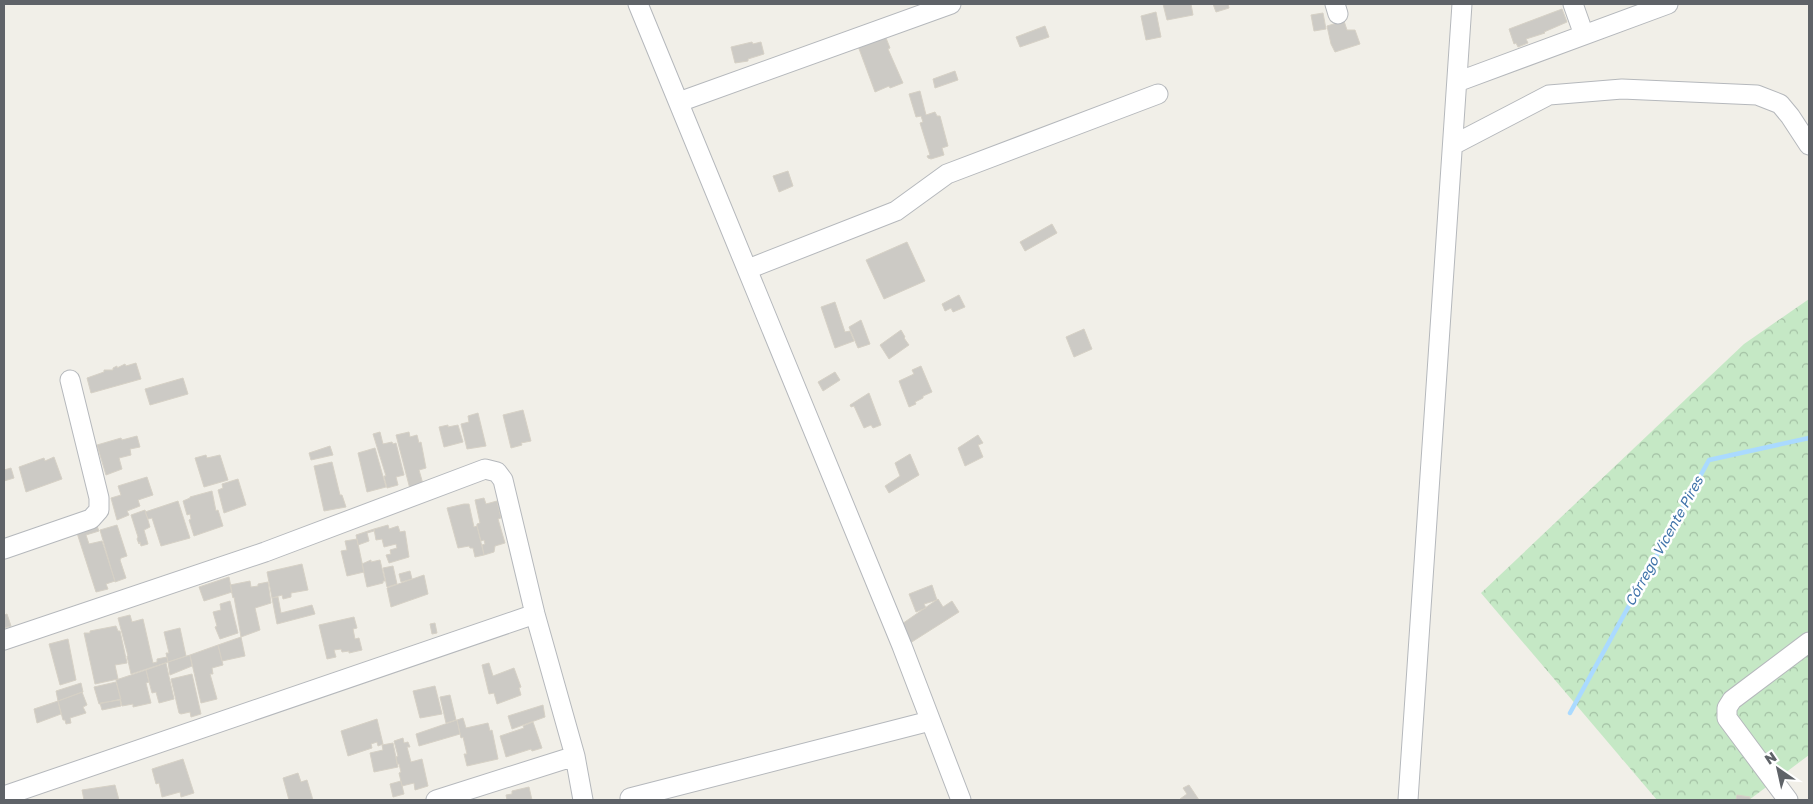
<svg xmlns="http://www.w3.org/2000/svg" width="1813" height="804" viewBox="0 0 1813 804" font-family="'Golos Text',sans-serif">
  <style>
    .forest { fill: url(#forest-crowns) }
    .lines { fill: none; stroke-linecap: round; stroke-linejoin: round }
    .stream { stroke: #aadaff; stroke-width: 4.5 }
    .building { fill: #cccac5; stroke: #d6d1c6 }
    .minor-casing { stroke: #b5b8bc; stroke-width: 21 }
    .minor { stroke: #fff; stroke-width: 19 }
    .labels { text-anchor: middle; stroke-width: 5; stroke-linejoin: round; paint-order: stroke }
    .water-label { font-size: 14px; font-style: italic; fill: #4174aa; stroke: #fff }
  </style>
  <defs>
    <pattern id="forest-crowns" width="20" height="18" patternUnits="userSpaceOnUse" patternTransform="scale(1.25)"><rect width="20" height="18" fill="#c5e8c5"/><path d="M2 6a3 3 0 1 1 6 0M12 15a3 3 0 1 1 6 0" fill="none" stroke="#a3c0a4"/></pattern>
  </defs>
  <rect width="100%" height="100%" fill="#f1efe8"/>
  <path class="forest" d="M1809 299V755L1749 800H1657L1481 593 1744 344Z"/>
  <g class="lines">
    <path class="stream" d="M1570 713 1709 460 1809 438"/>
  </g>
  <path class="building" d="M1163 4H1191L1193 15 1167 20Z
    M1213 4H1228L1229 8 1216 12Z
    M1562 9 1567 22 1544 32 1545 33 1526 39 1528 43 1518 47 1516 43 1514 44 1509 29Z
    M1156 12 1161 37 1146 40 1141 16Z
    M1323 13 1326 29 1314 31 1311 15Z
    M1344 21 1347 30H1355L1360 44 1335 52 1331 44 1327 26Z
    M1045 26 1049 37 1020 47 1016 37Z
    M886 38 890 48 888 49 903 83 890 88 889 86 875 92 858 46Z
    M752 42 753 44 761 42 764 54 748 59V61L735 63 731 47Z
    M955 71 958 80 935 88 933 79Z
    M920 91 926 115 935 112 937 116H940L948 146 942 148 944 155 931 159 928 158 927 156 930 155 920 123 923 122 921 116 916 117 909 94Z
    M788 171 793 186 779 192 773 176Z
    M1052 224 1057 233 1025 251 1020 242Z
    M907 242 925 281 884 299 866 260Z
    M959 295 965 307 953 312 951 308 945 311 942 304Z
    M835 302 845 332 850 331 854 341 835 348 821 307Z
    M861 320 870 344 858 348 849 327Z
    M1084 329 1092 349 1074 357 1066 337Z
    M901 330 905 337 904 338 909 345 889 359 880 345Z
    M136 363 141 379 91 393 87 378 104 372V370H113V368L117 366V368L125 364 126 366Z
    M921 366 932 392 923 396V398L915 402 916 404 909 407 899 381 914 374 912 370Z
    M835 372 840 380 823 391 818 382Z
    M183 378 188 394 150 405 145 389Z
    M869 393 881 425 873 428 871 425 864 428 854 406 851 407 850 405Z
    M523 410 531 441 521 443 522 445 511 448 503 415Z
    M478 413 486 446 467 449 461 424 469 422 468 416Z
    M448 425V427L458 425 463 442 444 447 439 427Z
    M380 432 383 444 392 442 393 444 396 443 404 475 396 477 398 485 387 488 384 476H386L373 434Z
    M409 432 410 437 417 435 419 443 421 442 426 468 419 470 423 484 410 489 396 435Z
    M978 435 983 443 978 445 983 457 965 466 958 448Z
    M137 436 140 447 130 449 131 455 119 458 122 469 106 475 97 445 121 438 122 440Z
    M330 446 333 455 311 460 309 453Z
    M375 448 386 487 367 492 358 453Z
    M910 454 919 475 889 493 885 486 900 476 895 463Z
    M206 455 207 458 220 455 228 480 204 487 195 458Z
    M54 457 62 479 26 492 19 467 44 458 45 461Z
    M332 462 340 495H342L346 507 324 511 314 466Z
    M11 468 14 478 4 481V470Z
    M147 477 153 495 138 500 140 506 127 511 129 515 117 520 111 498 121 495 118 486Z
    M238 479 246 505 224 513 218 490 223 488 222 484Z
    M212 491 216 511 218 510 223 526 194 536 189 520 191 519 190 514 187 515 183 501 190 498V497Z
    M484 498 486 504 497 501 501 518 498 519 505 543 495 546 494 552 484 555 482 545 485 544 484 540 481 541 477 526V524L480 523 475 500Z
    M178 501 190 538 161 546 152 518 148 519 145 512Z
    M464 504H469L474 527 477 526 484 555 475 557 473 548H470L469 546 458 548 447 508Z
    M145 510 150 527 144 530 148 544 141 546 140 542 139 544 137 539 138 537 131 515Z
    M117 525 127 556 121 558 120 560 126 578 115 582 100 530Z
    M388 525 389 529 398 526 400 532 405 531 409 557 389 563 386 555 391 554 390 550 397 548 396 544 384 547 382 539 376 540 374 529Z
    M97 526 99 531 86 535 89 544 102 541 115 581 106 584 108 589 96 592 77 533Z
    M374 529V531L367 533 369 541 358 545 356 535Z
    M357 539 364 572 347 576 341 551 347 550 345 541Z
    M371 560V562L380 560 385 581H383V583L367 587 362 564Z
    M302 564 308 590 291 593V597L283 599 282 595 272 598 267 572Z
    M393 566 397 584 387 587 383 568Z
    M410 571 412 579 401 582 399 574Z
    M424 575 428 594 391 607 387 588Z
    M229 577 232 592 204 601 199 587Z
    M250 581 251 587 258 586V584L268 582 271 603 255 608 260 630 241 637 234 597 233 598 230 585Z
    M932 585 937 600 924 604 926 608 916 612 909 594Z
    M278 597 281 613 312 605 315 614 277 624 272 598Z
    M938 599 943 607 952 601 959 612 907 645 899 626Z
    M230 601 238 633 220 639 215 627 217 626 213 612 221 610 220 604Z
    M7 614 11 626 4 628V615Z
    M130 615 132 622 143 619 153 663 157 662V659L167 657 168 662 131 674 127 656H128L118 618Z
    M354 617 357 628 353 629 355 639 359 638 362 650 349 653V651L342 652 341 649 334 650 336 657 327 659 319 625Z
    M435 623 437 633 432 634 430 624Z
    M116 626 118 631H120L127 663 115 665 118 679 95 684 84 633H90V631Z
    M180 628 186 656 168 662 166 653H169L164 632Z
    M241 637 245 656 222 661 218 645Z
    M68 639 76 680 60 685 49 644Z
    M218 645 223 665 212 668 213 674H210L217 699 201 703 190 655Z
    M190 655 192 666 170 675 168 662Z
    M166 663 174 699 159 703 156 692 152 693 146 670Z
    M489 663 493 676 514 668 521 687 519 688 521 695 497 704 494 693 489 694 482 665Z
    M146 670 149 682 146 683 151 703 133 707V704L122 706 116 680Z
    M192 674 201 714 191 717 190 712 181 714 179 713 171 679Z
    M116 682 121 699 99 704 94 687Z
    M81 683 83 692 58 701 56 691Z
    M435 686 442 714 420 718 413 691Z
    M82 692 87 705 83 707 86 713 70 718 71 723 66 724 65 720H63L58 701Z
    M450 695 456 720 446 723 440 697Z
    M120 700 121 706 102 710 100 703Z
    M58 701 61 714 37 723 34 709Z
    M543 705 545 717 512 729 508 716Z
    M463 718 466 728 488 723 490 731 492 730 498 759 467 766 464 754H467L463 737 461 738 457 720Z
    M377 719 383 744 378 746 377 742 371 744 372 748 348 756 341 731Z
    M457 720 460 734 419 746 416 734Z
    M533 722 542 748 532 751 531 749 506 757 500 736 524 728 523 726Z
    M403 738 404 743 408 742 410 747H407L411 762 422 759 428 786 415 790 414 783 402 786 399 773 401 772 399 764H397L396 757 398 756 394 741Z
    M393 743 398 767 374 772 370 753 383 750 382 745Z
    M183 759 194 793 181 797 180 792 162 797 159 783 156 784 152 769Z
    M298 773 301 782 307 780 313 800H289L283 778Z
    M401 781 404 794 393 797 390 784Z
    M115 785 119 800H84L82 790Z
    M1189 785 1199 800H1181L1180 799 1187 794 1183 788Z
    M529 787 532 800H507L506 795 512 794V791Z
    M1737 795 1750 797V800H1736Z"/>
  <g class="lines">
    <defs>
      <path id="minor" d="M638 4 902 646 961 800
        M1335 4 1338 14
        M1573 4 1584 35
        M1457 82 1668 4
        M679 102 951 4
        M1453 145 1549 95 1622 89 1757 95 1780 104 1790 116 1809 145
        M748 269 896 211 947 174 1158 94
        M4 549 91 519 99 510V498L70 380
        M4 640 265 552 485 469 497 472 503 480 535 614 575 756 583 800
        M4 796 535 614
        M630 798 930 721
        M436 800 575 756
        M1408 800 1462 4
        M1788 800 1727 718V708L1732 700 1809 642"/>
    </defs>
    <use href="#minor" class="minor-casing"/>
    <use href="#minor" class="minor"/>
  </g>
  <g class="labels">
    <g class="water-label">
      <text transform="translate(1664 541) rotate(-61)" y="5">Córrego Vicente Pires</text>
    </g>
  </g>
  <rect width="1813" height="804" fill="none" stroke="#5f6368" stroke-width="10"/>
  <g transform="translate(1778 769) rotate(326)" stroke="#ffffff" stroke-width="4" paint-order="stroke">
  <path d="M0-4L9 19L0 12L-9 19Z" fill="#5f6368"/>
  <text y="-8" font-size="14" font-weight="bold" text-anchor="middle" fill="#5f6368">N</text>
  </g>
</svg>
